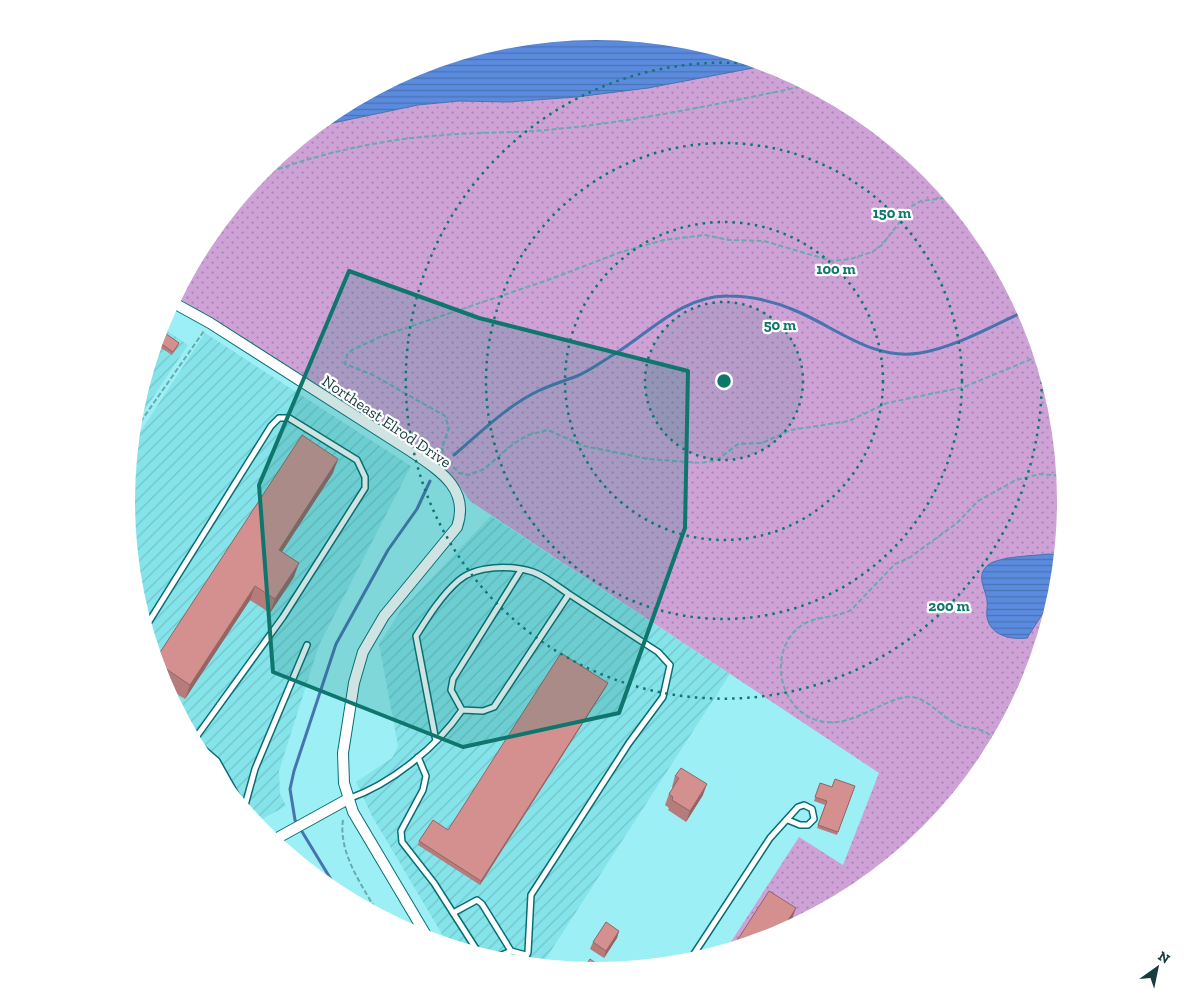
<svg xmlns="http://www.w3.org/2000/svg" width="1192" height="1003" viewBox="0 0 1192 1003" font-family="'Zilla Slab',serif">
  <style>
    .industrial { fill: url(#industrial-furrows) }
    .grass { fill: url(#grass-dots) }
    .water { fill: url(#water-rules); stroke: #4773ae }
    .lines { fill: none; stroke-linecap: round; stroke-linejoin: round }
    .stream { stroke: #4773ae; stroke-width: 3 }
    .service-casing { stroke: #086e73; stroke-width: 8 }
    .minor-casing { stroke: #086e73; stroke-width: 12 }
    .path { stroke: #69aaae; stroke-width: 2; stroke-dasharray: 5 2.5; stroke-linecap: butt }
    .service { stroke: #fff; stroke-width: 5 }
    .minor { stroke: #fff; stroke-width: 10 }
    .wall { fill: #b57c7b }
    .shaded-wall { fill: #946564 }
    .building { fill: #d3908f; stroke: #946564 }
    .marked { fill: #0f766e; fill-opacity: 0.2; stroke: #0f766e; stroke-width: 4; stroke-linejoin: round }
    .ring { fill: none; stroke: #0f766e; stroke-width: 2.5; stroke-dasharray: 2.5 5 }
    .labels { text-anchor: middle; stroke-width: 4.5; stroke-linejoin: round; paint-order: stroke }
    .street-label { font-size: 16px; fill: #183c3e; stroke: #fff }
    .centre { fill: #0f766e; stroke: #fff; stroke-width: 2.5 }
    .ring-label { font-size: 15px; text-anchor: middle; font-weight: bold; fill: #0f766e; stroke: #fff; stroke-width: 4.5; stroke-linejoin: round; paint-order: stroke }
  </style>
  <defs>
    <pattern id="industrial-furrows" width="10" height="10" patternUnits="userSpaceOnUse" patternTransform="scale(1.25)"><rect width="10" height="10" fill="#85e4ea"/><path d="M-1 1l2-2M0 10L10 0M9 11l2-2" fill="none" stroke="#72c4ca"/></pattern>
    <pattern id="grass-dots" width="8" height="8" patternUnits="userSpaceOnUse" patternTransform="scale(1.25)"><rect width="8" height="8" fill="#cea2d6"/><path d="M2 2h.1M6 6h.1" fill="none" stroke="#a685af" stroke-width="1.8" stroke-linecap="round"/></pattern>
    <pattern id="water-rules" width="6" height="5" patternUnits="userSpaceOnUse" patternTransform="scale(1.25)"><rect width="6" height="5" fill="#5b8bde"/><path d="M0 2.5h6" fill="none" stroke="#4a73b5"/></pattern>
  </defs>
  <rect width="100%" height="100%" fill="#9ceff5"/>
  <path class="industrial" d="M160 326 188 345 133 427 135 409Z
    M205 333 411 466 319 645 279 771 280 794 286 806 255 823 205 763 161 681 135 593 126 501 131 446Z
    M491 516 730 674 541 966 504 963 449 946 372 816 356 782 392 758 398 746 379 644 401 610Z"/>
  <path class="grass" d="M769 65 857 111 929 169 987 240 1031 322 1057 410 1066 502 1057 594 1030 682 987 763 928 834 857 893 776 936 725 951 799 837 843 865 879 773 470 501C449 465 409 445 375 422 309 378 242 338 175 296L205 240 264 169 314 127 418 105 459 101 508 102 576 97 683 81Z"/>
  <path class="water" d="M596 31 688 40 769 65 648 88 576 97 508 102 459 101 418 105 314 127 335 110 416 67 505 40Z
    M1048 554 1061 555 1055 601 1047 607 1027 638C1012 640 990 636 987 617 986 612 988 606 987 601 986 589 975 576 988 565 1000 556 1033 556 1048 554Z"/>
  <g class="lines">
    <path class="stream" d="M454 455C481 432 507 406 538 391 551 385 564 381 577 376 589 371 601 362 613 355 649 333 683 295 728 296 750 296 773 301 794 310 836 327 872 361 920 353 956 347 992 326 1025 311
      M341 896 295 820 290 789 294 771 336 644 388 550 417 509 430 481"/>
    <defs>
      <path id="service" d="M145 628 271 426 279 418H289L357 460 365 477V488L283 617 194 740
        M462 710 451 690 453 679 521 570
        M193 740 217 761 244 809
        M436 741 416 636C428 617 441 596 458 581 476 565 511 565 533 572 545 576 558 587 569 594
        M418 757 426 776 423 790 401 831 402 842 434 883 480 955
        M348 799C391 784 437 747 462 710L483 711 494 707 569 594 658 652 670 665 663 697 629 743 531 895 528 952 523 965
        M244 809 255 769 307 645
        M453 913 477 900 482 904 511 951
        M493 959 511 951 526 955
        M688 963 770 838 798 807 804 805 812 809 814 819 808 825H800L788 820"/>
      <path id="minor" d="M172 302 210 323 412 452C440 471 470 489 457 527L384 616 363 652 354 683 343 753 344 783 353 812 429 940
        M272 841 348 799"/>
    </defs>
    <use href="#service" class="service-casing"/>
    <use href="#minor" class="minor-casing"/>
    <path class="path" d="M257 177C315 154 381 139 445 135 479 132 513 133 547 130 636 122 722 103 809 85
      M952 197 921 201 912 206 882 245 872 252 850 259 832 261 764 241 729 240 705 235 664 240 621 252 548 280 382 336 352 350 347 355 345 364 373 375 445 416 449 428 442 448 445 458 459 473 469 475 484 469 513 444 528 435 548 430 584 446 648 459 701 463 717 460 738 444 762 443 791 430 849 421 887 403 964 387 1041 355
      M132 434 204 331
      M994 749C995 743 992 736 987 733 978 727 966 729 957 724 938 716 924 691 901 698 875 705 852 725 826 722 784 718 766 661 795 631 811 614 832 620 851 610L895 564 909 558 957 523 978 501 1016 480 1040 474 1064 476
      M343 820C338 854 364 888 380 917"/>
    <use href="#service" class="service"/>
    <use href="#minor" class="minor"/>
  </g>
  <path class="wall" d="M159 329 179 343 178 346 172 355 155 344Z
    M333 473 282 552 294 577 270 613 250 600 185 699 163 685 161 681 155 660Z
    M608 683 606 687 480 885 418 845 419 841 448 830Z
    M675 776 703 795 686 822 668 810 669 808 665 805 669 794 673 788 672 787Z
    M820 783 832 787 855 786 837 835 817 828 825 805 814 801Z
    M619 931 617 938 604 958 590 949 593 942Z"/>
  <path class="shaded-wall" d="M155 363 154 367 147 376 148 372Z
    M338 459 333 473 274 564 279 550Z
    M299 563 294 577 270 613 275 599Z
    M255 586 250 600 185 699 190 685Z
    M608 683 606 687 480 885 481 881Z
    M707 784 703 795 686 822 690 811Z
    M796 908 791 922 785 931 779 934Z
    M619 931 617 938 604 958 606 951Z"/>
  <path class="building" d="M159 329 179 343 173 352 156 340Z
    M150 359 155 363 148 372 147 371Z
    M302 435 338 459 279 550 299 563 275 599 255 586 190 685 156 662 155 660Z
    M561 653 608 683 481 881 419 841 433 820 448 830Z
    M681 768 707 784 690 811 672 800 673 797 669 794 679 778 675 776Z
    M835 779 855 786 838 832 818 825 827 801 815 797 820 783 832 787Z
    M769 891 796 908 779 934 776 936 731 950Z
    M606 922 619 931 606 951 593 942Z
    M590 959 601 967 598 972 583 970Z"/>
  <path class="marked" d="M349 271 479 318 688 371 685 528 619 713 463 747 273 672 259 485Z"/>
  <circle cx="724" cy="381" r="79" fill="#0f766e" fill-opacity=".12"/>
  <g class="ring">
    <circle cx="724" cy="381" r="79"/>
    <circle cx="724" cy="381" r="159"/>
    <circle cx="724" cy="381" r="238"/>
    <path d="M1041 359A318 318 0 1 1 776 67"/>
  </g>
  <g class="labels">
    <g class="street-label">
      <text transform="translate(387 421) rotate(34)" y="6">Northeast Elrod Drive</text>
    </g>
  </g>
  <path d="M0 0H1192V1003H0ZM135 501a461 461 0 1 1 922 0a461 461 0 1 1-922 0Z" fill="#fff" fill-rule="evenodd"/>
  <circle cx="724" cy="381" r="8" class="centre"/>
  <g class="ring-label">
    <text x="892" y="218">150 m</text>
    <text x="836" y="274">100 m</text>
    <text x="780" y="330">50 m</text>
    <text x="949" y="611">200 m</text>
  </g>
  <g transform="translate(1157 968) rotate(33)" stroke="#ffffff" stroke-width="4" paint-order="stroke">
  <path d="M0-4L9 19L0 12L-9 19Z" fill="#183c3e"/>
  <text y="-8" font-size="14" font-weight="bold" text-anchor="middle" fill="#183c3e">N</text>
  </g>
</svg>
